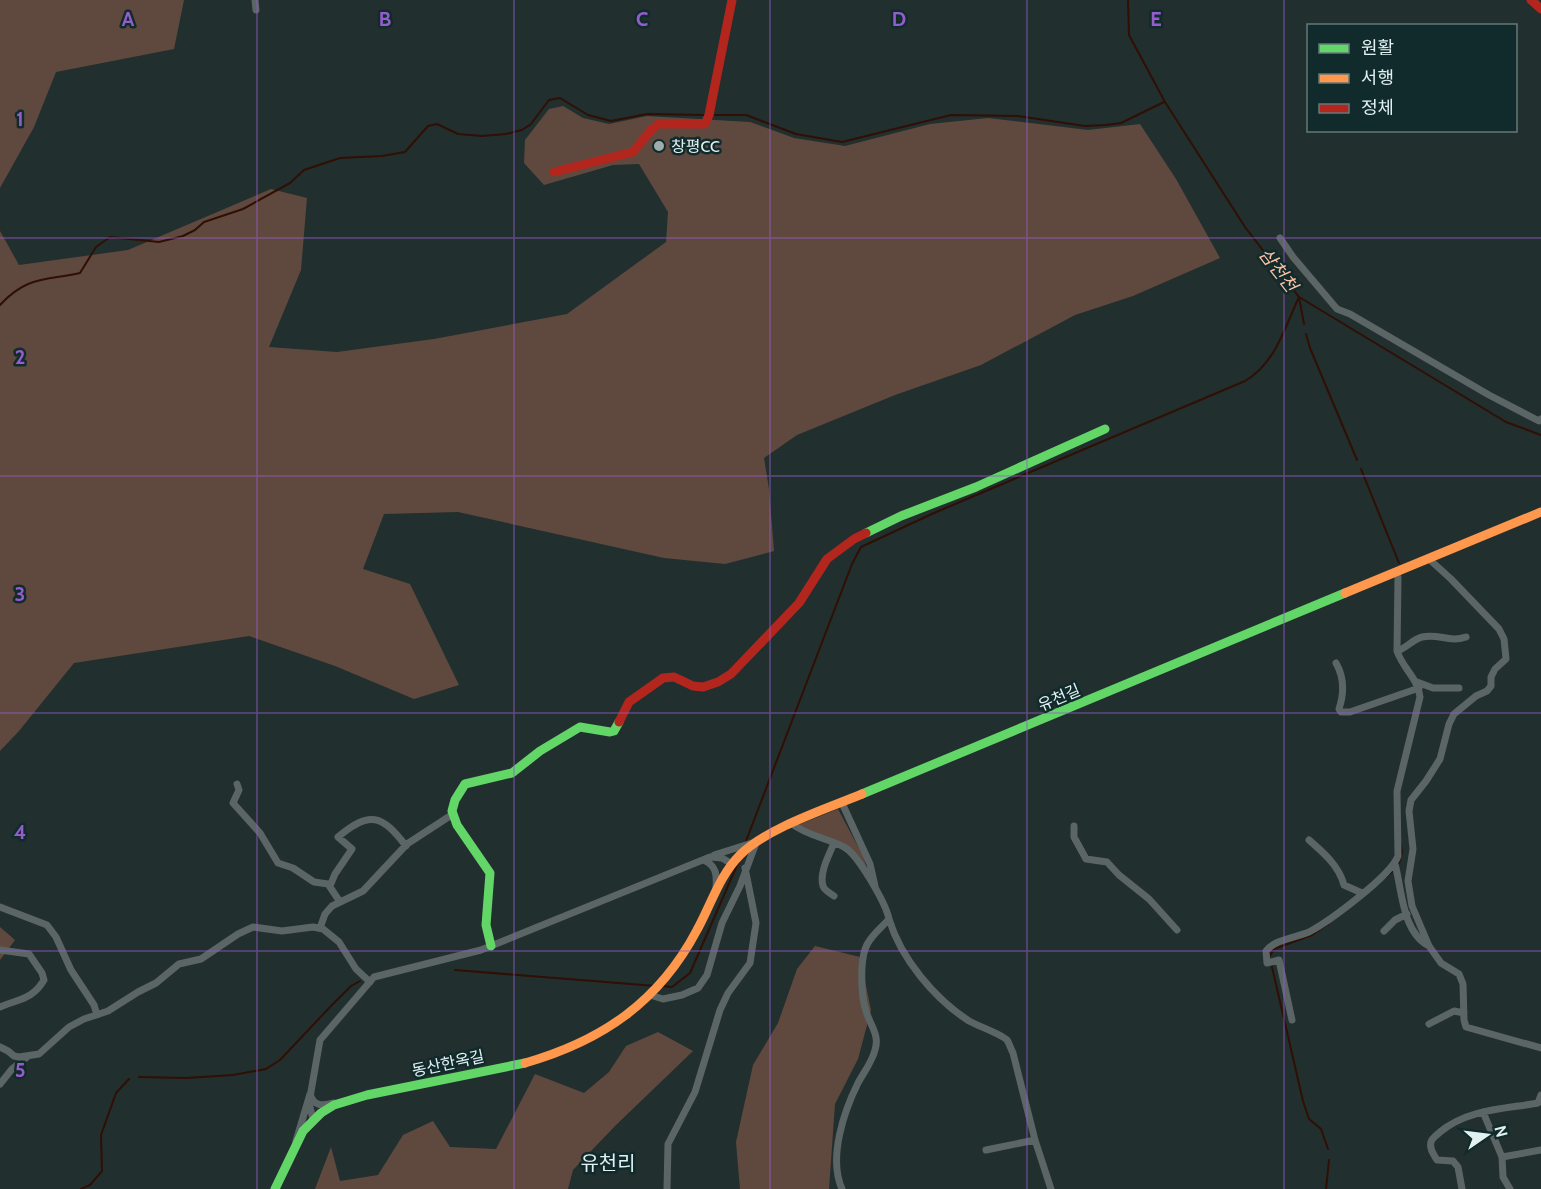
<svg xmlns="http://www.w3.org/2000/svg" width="1541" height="1189" viewBox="0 0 1541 1189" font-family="Cabin,'Noto Sans KR',sans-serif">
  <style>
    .green { fill: #5f493e }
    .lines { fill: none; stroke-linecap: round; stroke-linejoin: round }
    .stream { stroke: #300f04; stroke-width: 2 }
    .street { stroke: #5b6565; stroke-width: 7 }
    .fast { stroke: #63d668; stroke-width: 9 }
    .slow { stroke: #ff974d; stroke-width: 9 }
    .jam { stroke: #b3261e; stroke-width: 9 }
    .grid { fill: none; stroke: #945dcb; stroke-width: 1.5; stroke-opacity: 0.55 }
    .poi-dot { fill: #9eacac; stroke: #112a2b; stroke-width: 2 }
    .labels { text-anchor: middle; stroke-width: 5; stroke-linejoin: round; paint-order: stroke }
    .poi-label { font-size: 16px; fill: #e1f0f0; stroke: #112a2b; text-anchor: start }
    .street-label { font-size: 16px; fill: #e1f0f0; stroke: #112a2b }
    .water-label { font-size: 18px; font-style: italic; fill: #fcc1a4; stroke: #112a2b }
    .quarter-label { font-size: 20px; fill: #e1f0f0; stroke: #112a2b }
    .grid-label { font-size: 20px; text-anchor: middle; font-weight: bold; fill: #945dcb; stroke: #112a2b; stroke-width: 5; stroke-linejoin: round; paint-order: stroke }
  </style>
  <rect width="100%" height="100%" fill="#222f2f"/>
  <path class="green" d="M0 0H184L174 49 56 72 34 127 0 188Z
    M563 106 583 118 609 124 647 116 750 122 794 138 845 146 930 124 988 118 1088 130 1140 124 1176 179 1220 258 1133 296 1075 315 981 365 895 395 797 435 764 458 769 489 774 551 725 564 664 558 458 512 384 514 363 569 410 584 459 685 414 699 335 666 249 636 74 663 19 731 0 751V231L19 265 128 250 271 189 307 198 301 270 269 347 337 352 434 339 567 314 666 242 668 212 639 164 613 165 544 185 524 163 525 140 549 109Z
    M838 809 863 856 867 869 852 849 798 825Z
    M0 927 15 940 0 960Z
    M815 946 860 957 871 1010 858 1059 835 1104 829 1189H740L736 1142 753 1065 778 1023 797 969Z
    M658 1032 693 1051 615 1126 573 1170 568 1189H315L331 1147 340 1181 378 1175 403 1135 433 1121 450 1147 496 1149 535 1074 584 1093 609 1072 626 1046Z"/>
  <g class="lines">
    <path class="stream" d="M1128 0 1129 35 1165 102 1245 227 1299 297 1506 422 1541 435
      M715 115H746L796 134 842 142 951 115 1018 116 1085 126 1106 125 1121 123 1164 102
      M1299 297 1304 324
      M0 305C27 276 44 281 80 273L96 247 110 237 159 242 183 236 195 230 204 222 243 209 290 183 304 170 340 158 382 156 405 152 428 126 437 124 458 134 482 136 506 134 522 130 531 124 549 100 560 98 588 115 611 121 647 114 704 115
      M1306 334 1310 348 1357 460
      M1361 469 1399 563
      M746 841 852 564 861 547 934 513 1245 381C1275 364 1285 327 1299 297
      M1399 863 1402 853 1401 845
      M1386 877 1394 870
      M1269 957 1274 949 1312 935 1328 924
      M1272 967 1303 1101 1309 1119 1321 1129 1328 1149
      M455 970 656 986
      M662 986 672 987 690 973 738 863
      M139 1077 186 1078 233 1075 266 1069 280 1060 330 1007 351 986 360 981
      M81 1189 90 1185 102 1171 101 1135 116 1093 129 1079
      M1326 1189 1329 1160"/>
    <path class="street" d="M255 0 256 10
      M1280 238 1293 257 1337 309 1350 314 1489 395 1539 421 1541 419
      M1429 559 1451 579 1499 629 1504 639 1506 659 1495 669 1491 677V686L1487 691 1476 696 1454 714 1449 724 1440 759 1426 781 1411 800 1409 811 1413 849 1408 881 1412 906 1429 946 1441 963 1459 974 1463 984 1464 1020 1466 1027 1541 1048
      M1397 651C1407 648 1413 639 1422 637 1439 633 1449 643 1466 637
      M1336 663C1344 677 1344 694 1339 709L1341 712H1350L1419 688
      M1417 682 1433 688H1459
      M237 784 239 790 233 803 260 833 278 863 293 868 314 882 328 884 340 902
      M842 803 870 864 875 886
      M792 824C808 836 827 838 844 847 858 854 886 904 889 919 882 927 873 934 868 943 859 957 861 996 866 1011 870 1025 880 1035 875 1050 872 1062 864 1072 858 1083 844 1111 828 1158 842 1189
      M1074 826V837L1086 859 1107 862 1119 875 1149 899 1177 930
      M1309 840C1324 853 1339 866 1344 885L1362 893
      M714 855 752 843
      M703 860C716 865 717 874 716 887
      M1395 864C1402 890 1402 932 1429 946
      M330 886 335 874 352 849 338 837C370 810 382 815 406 846
      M834 896C830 893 825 891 823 886 819 873 829 855 834 843
      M0 907 47 925 56 937 71 970 94 1005 97 1015
      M889 919C901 959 935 999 969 1021 978 1026 1001 1034 1007 1040 1009 1043 1011 1049 1013 1053L1035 1140 1051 1189
      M320 928 325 914 332 906 363 891 407 844 453 814
      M1384 931 1395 920 1407 914
      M0 950 29 954 42 973 44 980C33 999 19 999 0 1007
      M650 995 663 999 682 995 698 988 707 975 722 923 740 886 756 843
      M1292 1020 1279 960 1267 963 1266 951C1275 939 1295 938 1309 932 1328 922 1391 876 1398 856L1397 791 1420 697C1418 678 1403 669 1397 651L1398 578 1397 572
      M1429 1024 1454 1011 1464 1013
      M0 1047 8 1051 14 1056 19 1057 39 1054 69 1027 84 1019 108 1011 138 992 156 983 179 964 201 959 238 934 253 927 282 931 313 927 323 929 339 942 356 969 370 982
      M0 1084 12 1069 27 1057
      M1483 1112 1502 1157
      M313 1119 309 1103 320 1040 374 977 481 950 710 857 722 858 732 864
      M296 1141 310 1094C314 1107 323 1106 334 1103
      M986 1150 1035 1140
      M667 1189 668 1144 695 1092 720 1010 728 993 750 963 756 923 745 868
      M1462 1189 1458 1167 1453 1161 1437 1160C1434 1155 1429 1149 1431 1142 1432 1138 1437 1135 1440 1132 1467 1109 1505 1109 1538 1103L1541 1095
      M1510 1189 1503 1177 1502 1157 1541 1150"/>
    <path class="fast" d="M866 533 901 516 976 487 1105 429
      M862 794 1345 593
      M491 946 486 925 490 873 457 825 452 811 455 800 465 784 512 773 540 751 580 727 610 732 614 731 619 722
      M275 1189 303 1131 321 1113 334 1105 367 1095 525 1063"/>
    <path class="slow" d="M1345 593 1541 512
      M525 1063C602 1041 659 1002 697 930 711 905 719 876 740 855 767 828 826 809 862 794"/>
    <path class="jam" d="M1531 0 1541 9
      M554 172 633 152 651 130 659 124H705L709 115 732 0
      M619 722 629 702 663 678 674 677 693 686 703 687 718 682 731 674 799 603 827 559 854 539 866 533"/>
  </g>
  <path class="grid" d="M257 0V1189M514 0V1189M770 0V1189M1027 0V1189M1284 0V1189M0 238H1541M0 476H1541M0 713H1541M0 951H1541"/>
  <circle class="poi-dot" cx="659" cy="146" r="6"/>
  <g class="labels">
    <g class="poi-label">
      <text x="671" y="152">창평CC</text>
    </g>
    <g class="street-label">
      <text transform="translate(1059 697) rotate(-23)" y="6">유천길</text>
      <text transform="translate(448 1063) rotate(-12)" y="6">동산한옥길</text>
    </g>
    <g class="water-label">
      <text transform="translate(1278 270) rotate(52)" y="6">삼천천</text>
    </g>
    <g class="quarter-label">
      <text x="608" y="1170">유천리</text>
    </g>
  </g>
  <g class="grid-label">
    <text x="128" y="26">A</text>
    <text x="385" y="26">B</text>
    <text x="642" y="26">C</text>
    <text x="899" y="26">D</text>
    <text x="1156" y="26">E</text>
    <text x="20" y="126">1</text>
    <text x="20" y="364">2</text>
    <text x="20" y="601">3</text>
    <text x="20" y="839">4</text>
    <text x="20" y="1077">5</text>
  </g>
  <rect x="1307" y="24" width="210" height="108" fill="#112a2b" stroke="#64797a" stroke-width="1.5"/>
  <rect x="1319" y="44" width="30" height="9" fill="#63d668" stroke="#64797a" stroke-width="1.5"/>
  <text x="1361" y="54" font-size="18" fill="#e1f0f0">원활</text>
  <rect x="1319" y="74" width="30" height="9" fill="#ff974d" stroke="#64797a" stroke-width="1.5"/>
  <text x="1361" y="84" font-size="18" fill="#e1f0f0">서행</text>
  <rect x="1319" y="104" width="30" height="9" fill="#b3261e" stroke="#64797a" stroke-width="1.5"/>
  <text x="1361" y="114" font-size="18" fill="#e1f0f0">정체</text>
  <g transform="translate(1487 1135) rotate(76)" stroke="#112a2b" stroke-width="4.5" paint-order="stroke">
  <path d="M0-4.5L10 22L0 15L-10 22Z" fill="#e1f0f0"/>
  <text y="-9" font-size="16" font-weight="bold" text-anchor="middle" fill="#e1f0f0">N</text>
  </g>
</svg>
